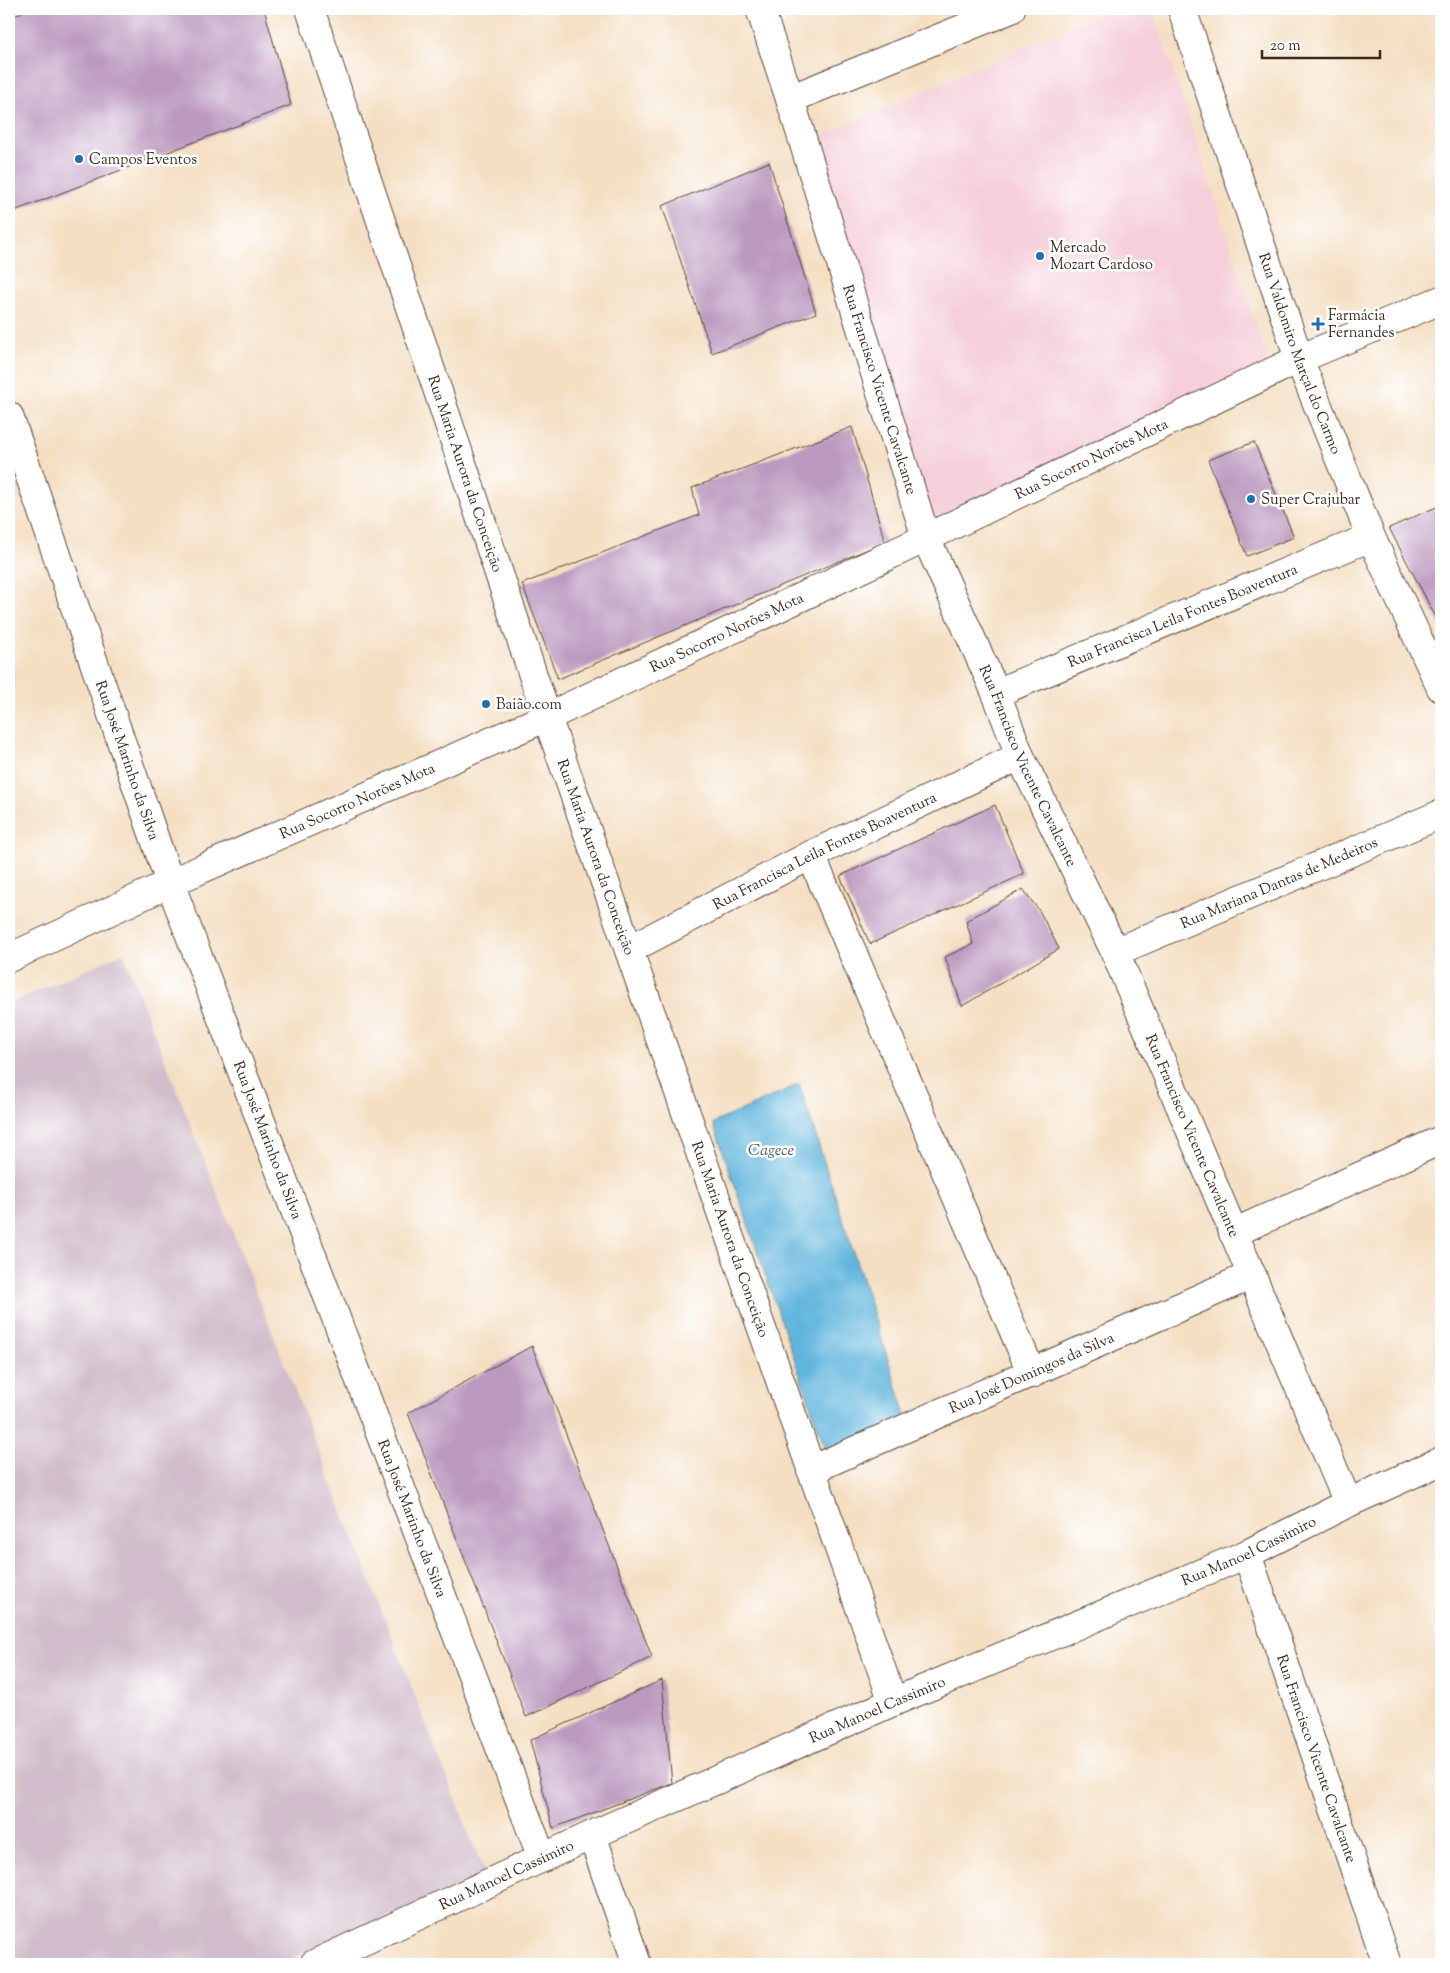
<svg xmlns="http://www.w3.org/2000/svg" width="1450" height="1973" viewBox="0 0 1450 1973" font-family="'Sorts Mill Goudy',serif">
  <style>
    .built { fill: #f5cfda }
    .industrial { fill: #d1bdcb }
    .water { fill: #61b5dd; stroke: #4e707e }
    .building { fill: #bc9ac0 }
    .lines { fill: none; stroke-linecap: round; stroke-linejoin: round }
    .minor-casing { stroke: #574537; stroke-width: 30 }
    .minor { stroke: #fff; stroke-width: 28 }
    .poi-dot { fill: #1f6fb2; stroke: #fff; stroke-width: 2 }
    .labels { text-anchor: middle; stroke-width: 5; stroke-linejoin: round; paint-order: stroke }
    .poi-label { font-size: 15px; fill: #3b2a1e; stroke: #fff; text-anchor: start }
    .street-label { font-size: 15px; fill: #3b2a1e; stroke: #fff }
    .water-label { font-size: 16px; font-style: italic; fill: #485b61; stroke: #fff }
  </style>
  <rect width="100%" height="100%" fill="#fff"/>
  <filter id="ink" filterUnits="userSpaceOnUse"><feTurbulence type="fractalNoise" baseFrequency=".02" numOctaves="2"/><feDisplacementMap in="SourceGraphic" scale="10" xChannelSelector="R" yChannelSelector="G"/><feConvolveMatrix kernelMatrix="1 2 1 2 8 2 1 2 1" color-interpolation-filters="sRGB"/></filter>
  <filter id="wash" filterUnits="userSpaceOnUse"><feTurbulence type="fractalNoise" baseFrequency=".0096" numOctaves="4" result="noise"/><feDisplacementMap in="SourceGraphic" scale="20" xChannelSelector="R" yChannelSelector="G"/><feGaussianBlur stdDeviation="1.12" result="paint"/><feColorMatrix in="noise" values="0 0 0 0 0 0 0 0 0 0 0 0 0 0 0 0 0 1.4 0 .05"/><feComposite in="paint" operator="in"/></filter>
  <g filter="url(#wash)">
    <rect width="100%" height="100%" fill="#f4dfc3"/>
    <path class="built" d="M1111 9H1153L1271 370 935 524 807 142Z"/>
    <path class="industrial" d="M123 953 485 1874 280 1964H9V1004Z"/>
    <path class="water" d="M799 1084 910 1427 825 1448 713 1123Z"/>
    <g id="blocks">
      <path class="building" d="M29 9H264L291 105 9 213V18Z
        M769 162 816 313 712 353 662 206Z
        M852 427 885 542 558 679 522 584 699 515 692 488Z
        M1254 442 1294 537 1247 556 1208 460Z
        M1441 505V627L1389 528Z
        M995 805 1024 874 870 944 840 876Z
        M1023 889 1040 912 1059 949 962 1006 945 957 973 944 966 921Z
        M532 1346 652 1657 526 1717 408 1413Z
        M662 1680 672 1783 553 1828 530 1740Z"/>
    </g>
  </g>
  <g filter="url(#ink)">
    <use href="#blocks" fill-opacity="0" stroke="#574537" stroke-width="1"/>
    <g class="lines">
      <defs>
        <g id="minor">
          <path id="s1" d="M310 9 547 717 893 1702"/>
          <path id="s2" d="M760 9 790 99 926 538 996 693 1020 756 1115 952 1348 1503"/>
          <path id="s3" d="M1182 9 1299 359 1371 537 1441 688"/>
          <path d="M790 99 1011 9"/>
          <path id="s4" d="M9 416 170 883 542 1858"/>
          <path id="s5" d="M996 693 1371 537"/>
          <path d="M811 855 1032 1374"/>
          <path id="s6" d="M630 949 811 855 1020 756"/>
          <path id="s7" d="M1115 952 1441 814"/>
          <path id="s8" d="M9 958 170 883 547 717 926 538 1299 359 1441 300"/>
          <path d="M1233 1233 1441 1140"/>
          <path id="s9" d="M811 1470 1252 1275"/>
          <path id="s10" d="M1247 1554 1387 1964"/>
          <path d="M592 1835 637 1964"/>
          <path id="s11" d="M314 1964 592 1835 893 1702 1247 1554 1348 1503 1441 1461"/>
        </g>
      </defs>
      <use href="#minor" class="minor-casing"/>
      <use href="#minor" class="minor"/>
    </g>
  </g>
  <g class="poi-dot">
    <circle cx="79" cy="159" r="5"/>
    <circle cx="1040" cy="256" r="5"/>
    <path d="M1315.5 316.5h5v5h5v5h-5v5h-5v-5h-5v-5h5z"/>
    <circle cx="1251" cy="499" r="5"/>
    <circle cx="486" cy="704" r="5"/>
  </g>
  <g class="labels">
    <g class="poi-label">
      <text x="89" y="164">Campos Eventos</text>
      <text x="1050" y="252">Mercado<tspan x="1050" dy="17">Mozart Cardoso</tspan></text>
      <text x="1328" y="320">Farmácia<tspan x="1328" dy="17">Fernandes</tspan></text>
      <text x="1261" y="504">Super Crajubar</text>
      <text x="496" y="709">Baião.com</text>
    </g>
    <g class="street-label">
      <text dy="5" stroke="none"><textPath href="#s3" startOffset="364">Rua Valdomiro Marçal do Carmo</textPath></text>
      <text dy="5" stroke="none"><textPath href="#s2" startOffset="399">Rua Francisco Vicente Cavalcante</textPath></text>
      <text dy="5" stroke="none"><textPath href="#s8" startOffset="1192">Rua Socorro Norões Mota</textPath></text>
      <text dy="5" stroke="none"><textPath href="#s1" startOffset="490">Rua Maria Aurora da Conceição</textPath></text>
      <text dy="5" stroke="none"><textPath href="#s5" startOffset="202">Rua Francisca Leila Fontes Boaventura</textPath></text>
      <text dy="5" stroke="none"><textPath href="#s8" startOffset="788">Rua Socorro Norões Mota</textPath></text>
      <text dy="5" stroke="none"><textPath href="#s4" startOffset="364">Rua José Marinho da Silva</textPath></text>
      <text dy="5" stroke="none"><textPath href="#s2" startOffset="804">Rua Francisco Vicente Cavalcante</textPath></text>
      <text dy="5" stroke="none"><textPath href="#s8" startOffset="382">Rua Socorro Norões Mota</textPath></text>
      <text dy="5" stroke="none"><textPath href="#s6" startOffset="218">Rua Francisca Leila Fontes Boaventura</textPath></text>
      <text dy="5" stroke="none"><textPath href="#s1" startOffset="895">Rua Maria Aurora da Conceição</textPath></text>
      <text dy="5" stroke="none"><textPath href="#s7" startOffset="178">Rua Mariana Dantas de Medeiros</textPath></text>
      <text dy="5" stroke="none"><textPath href="#s2" startOffset="1209">Rua Francisco Vicente Cavalcante</textPath></text>
      <text dy="5" stroke="none"><textPath href="#s4" startOffset="769">Rua José Marinho da Silva</textPath></text>
      <text dy="5" stroke="none"><textPath href="#s1" startOffset="1300">Rua Maria Aurora da Conceição</textPath></text>
      <text dy="5" stroke="none"><textPath href="#s9" startOffset="241">Rua José Domingos da Silva</textPath></text>
      <text dy="5" stroke="none"><textPath href="#s4" startOffset="1174">Rua José Marinho da Silva</textPath></text>
      <text dy="5" stroke="none"><textPath href="#s11" startOffset="1022">Rua Manoel Cassimiro</textPath></text>
      <text dy="5" stroke="none"><textPath href="#s11" startOffset="618">Rua Manoel Cassimiro</textPath></text>
      <text dy="5" stroke="none"><textPath href="#s10" startOffset="216">Rua Francisco Vicente Cavalcante</textPath></text>
      <text dy="5" stroke="none"><textPath href="#s11" startOffset="212">Rua Manoel Cassimiro</textPath></text>
    </g>
    <g class="water-label">
      <text x="771" y="1155">Cagece</text>
    </g>
  </g>
  <rect width="1450" height="1973" fill="none" stroke="#fff" stroke-width="30"/>
  <path d="M1262 50v8h118v-8" fill="none" stroke="#3b2a1e" stroke-width="2.5"/>
  <text x="1270" y="50" font-size="15" fill="#3b2a1e" stroke="#ffffff" stroke-width="4" paint-order="stroke">20 m</text>
</svg>
